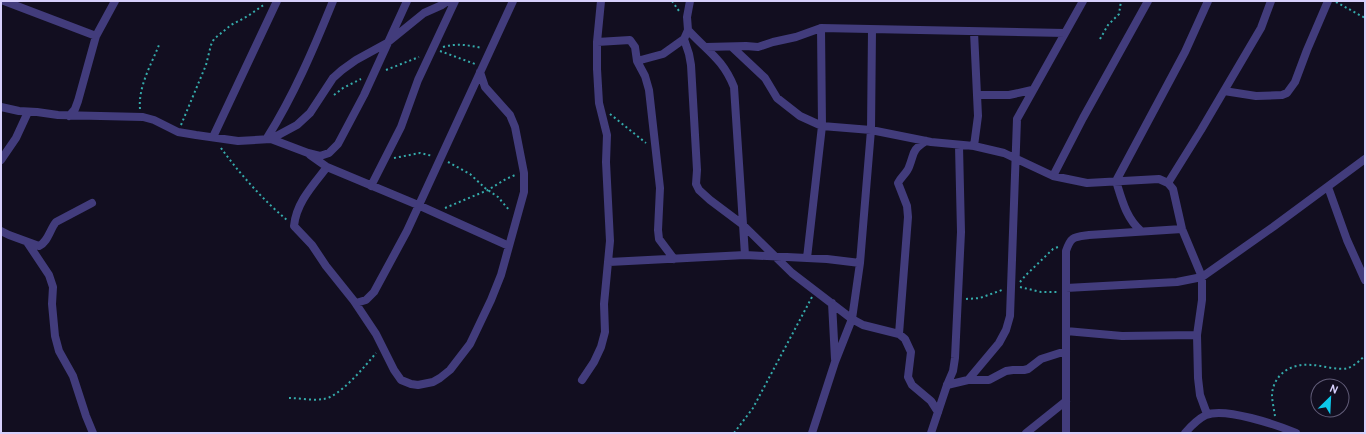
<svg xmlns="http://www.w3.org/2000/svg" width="1366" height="434" viewBox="0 0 1366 434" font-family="Overpass,sans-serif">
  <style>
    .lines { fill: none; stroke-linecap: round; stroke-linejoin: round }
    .path { stroke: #35abab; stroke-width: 2; stroke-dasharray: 2 3; stroke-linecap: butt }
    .street { stroke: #423c7c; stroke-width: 8 }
  </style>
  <rect width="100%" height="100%" fill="#120e20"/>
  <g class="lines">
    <path class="path" d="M672 1 679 11
      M1336 2 1365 18
      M1100 39 1108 25 1119 14 1121 1
      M443 47C457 43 468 45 482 48
      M440 51 475 64
      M386 70 419 57
      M334 95 343 88 361 79
      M140 109C138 87 151 65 159 45
      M610 114 646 143
      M181 125 206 65 211 45 214 39 231 25 248 16 265 4
      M221 148C239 173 264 201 287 220
      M394 158 420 153 433 156
      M448 162 470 174 485 188 498 197 510 211
      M445 208 488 190 506 179 515 175
      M1020 282 1026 275 1053 249 1058 247
      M1020 287 1041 292H1057
      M966 299 980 298 1002 290
      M289 398C300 398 313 401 323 399 339 398 366 365 376 353
      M1275 416C1274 409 1272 401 1272 394 1274 374 1291 363 1311 365 1322 365 1337 371 1348 368 1354 366 1361 360 1365 355
      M734 433 753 408 812 297"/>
    <path class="street" d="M4 1 96 36
      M690 1 687 17 688 30C707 51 723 59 734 87L745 255
      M688 30 684 39 689 54 691 65 697 170 696 184 699 190 710 200 742 224 792 273 852 319 863 325 899 334 905 339 911 352 908 377 912 385 931 401 938 412
      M974 32 978 116 974 146
      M597 42 630 40 635 47 637 61 645 76 649 90 660 188 658 230 659 239 674 259
      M706 47 746 46 758 47 773 42 796 37 821 28 1065 33
      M732 47 765 78 777 98 800 116 822 126 871 130 931 142 974 146 1004 153 1053 176 1087 183 1159 179 1168 183 1173 189 1182 229 1202 277V300L1197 335 1198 378 1200 395 1207 414
      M637 61 663 54 684 39
      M1224 91 1256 96 1282 95 1287 93 1295 82 1307 50 1328 1
      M978 95H1009L1032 90
      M1 107 19 111 37 112 58 115 143 117 154 120 178 132 196 135 238 141 271 139 297 125 310 113 333 78 342 70 356 60 387 43 424 13 442 5 448 1
      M69 116 75 109 78 101 96 36 115 1
      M213 137 277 1
      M267 138C294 95 314 48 333 1
      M271 139 308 153 320 156 329 153 338 144 364 95 407 1
      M310 155 327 167 418 205 509 246
      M1 160 16 138 28 112
      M327 167C313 185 296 203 294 226L312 245 326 266 354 301 376 334 394 370 401 380 411 384 418 385 433 382 440 378 450 370 470 344 491 300 501 275 524 192V173L515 127 510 115 485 87 480 72
      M1053 176 1083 118 1148 1
      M1168 183 1201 130 1261 28 1271 1
      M371 186 401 127 418 80 455 1
      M1328 187 1347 240 1365 280
      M1 231 9 235 39 246C48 242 50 229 56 222L92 203
      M1141 231C1126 218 1122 200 1116 181L1185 52 1208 1
      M27 242 49 275 53 287 52 304 55 336 59 351 73 376 86 416 93 433
      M807 258 822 126 821 28
      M609 262 745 255 827 259 860 263
      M1066 288 1177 282 1202 277 1273 227 1365 159
      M356 303 366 300 374 292 407 231 513 1
      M832 303 835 359
      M1066 331 1122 336 1197 335
      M899 334 908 217 907 206 898 183C901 177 907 173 909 167 915 152 911 151 926 141
      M582 380 594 362 601 347 605 332 604 304 610 241 606 162 607 135 599 103 597 69V42L601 1
      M968 380 999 343 1006 330 1010 316 1017 119 1083 1
      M947 385 968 380H989L1006 371 1013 370H1024L1028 369 1041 359 1066 351
      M812 433 835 362 852 319 860 263 871 130 872 30
      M931 433 947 385 953 371 955 358 961 232 959 146
      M1026 433 1066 401
      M1066 433V251C1071 236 1074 237 1089 235L1182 229
      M1185 433C1191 426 1198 419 1206 415 1225 407 1277 425 1296 433"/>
  </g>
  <rect width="1366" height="434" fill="none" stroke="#d7d0fc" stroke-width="4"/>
  <g transform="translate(1330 398) rotate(24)"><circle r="19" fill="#120e20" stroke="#615c78"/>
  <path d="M0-3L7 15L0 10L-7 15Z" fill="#0dc8eb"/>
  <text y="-6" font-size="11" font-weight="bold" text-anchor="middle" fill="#d7d0fc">N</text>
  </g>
</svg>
